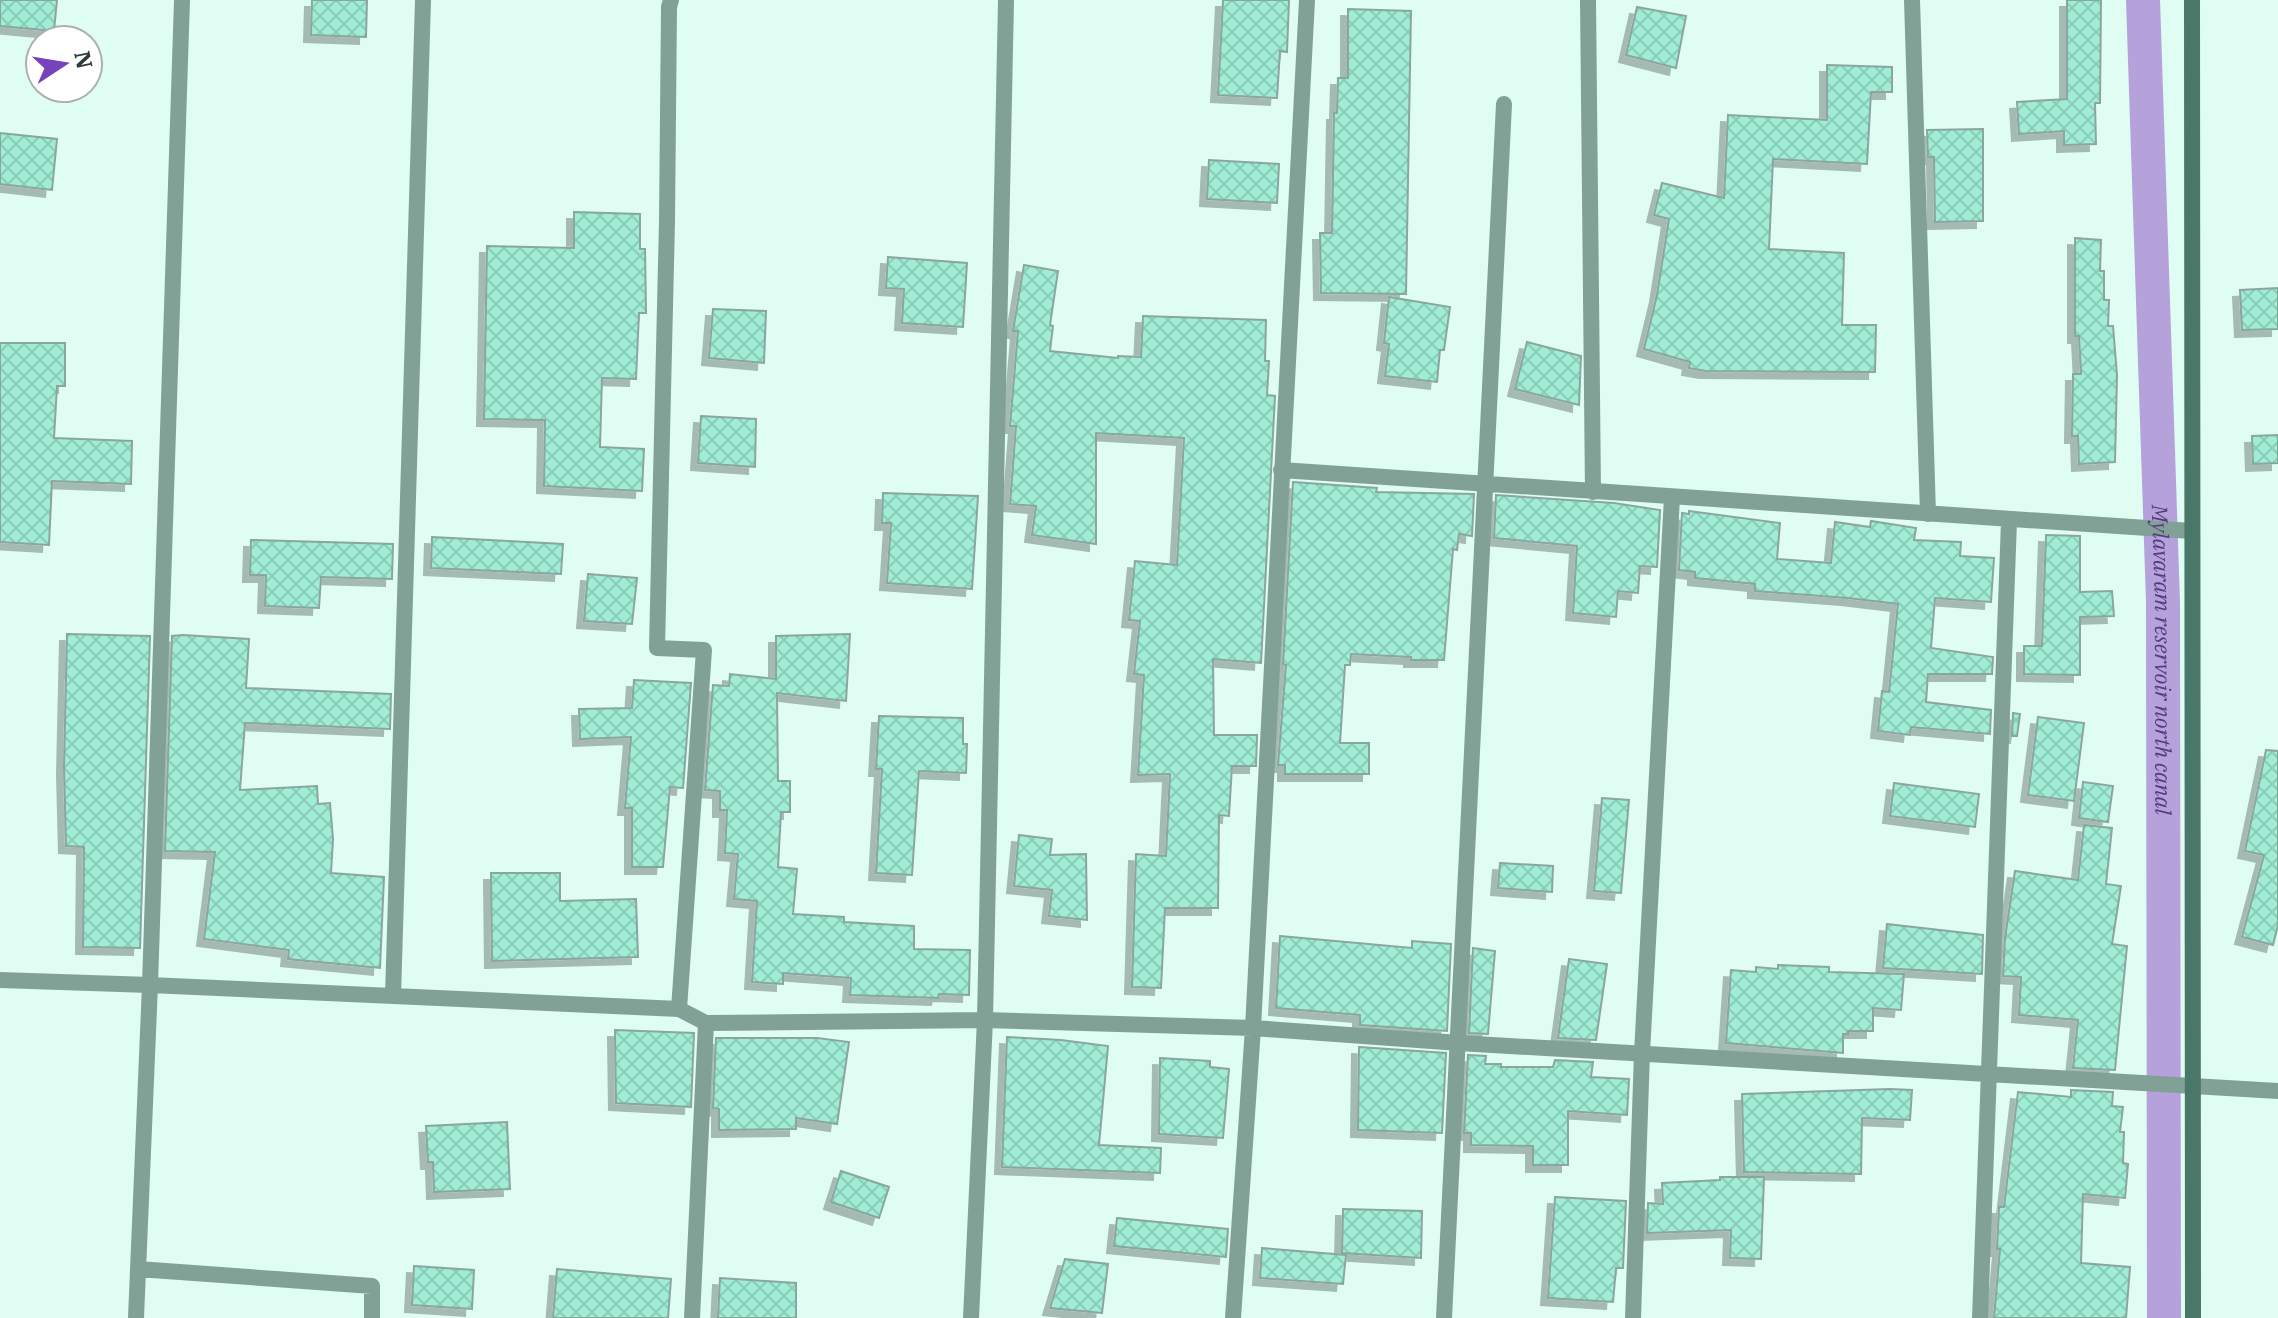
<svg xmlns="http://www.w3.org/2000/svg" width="2278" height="1318" viewBox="0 0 2278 1318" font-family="'IBM Plex Serif',serif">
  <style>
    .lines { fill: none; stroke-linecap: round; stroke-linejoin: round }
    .canal { stroke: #b5a2db; stroke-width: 34 }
    .building { fill: url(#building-cross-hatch); stroke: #8aa79d; stroke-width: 2; filter: url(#shadow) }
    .street { stroke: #82a196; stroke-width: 16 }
    .secondary { stroke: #49786a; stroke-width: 16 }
    .labels { text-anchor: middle; stroke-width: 6; stroke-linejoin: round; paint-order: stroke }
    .water-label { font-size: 22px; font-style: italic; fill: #573b80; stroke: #fff }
  </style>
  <defs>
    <pattern id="building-cross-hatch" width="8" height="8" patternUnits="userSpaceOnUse" patternTransform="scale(2)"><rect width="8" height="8" fill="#a0edd5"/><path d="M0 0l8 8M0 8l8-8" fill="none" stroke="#8accb8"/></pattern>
    <filter id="shadow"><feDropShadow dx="-7" dy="7" stdDeviation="0" flood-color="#0004"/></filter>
  </defs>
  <rect width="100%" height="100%" fill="#dffdf3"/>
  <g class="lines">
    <path class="canal" id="s1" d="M2143 0 2163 602 2164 1318"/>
  </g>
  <path class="building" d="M0 0H57L54 31 0 26Z
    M312 0H367L366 37 311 35Z
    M1223 0H1289L1287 52 1280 51 1277 98 1218 95Z
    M2067 0H2101L2100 103H2095L2096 144 2064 145V131L2019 134 2017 102 2067 99Z
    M1637 7 1686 16 1676 68 1626 55Z
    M1348 9 1411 11 1406 294 1321 293 1320 233H1332L1334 113H1337L1338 78H1348Z
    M1827 65 1892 67V92H1871L1867 164 1773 159 1769 249 1844 253 1842 325H1876L1875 372 1706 371 1689 368 1690 362 1644 349 1657 295 1669 219 1654 215 1662 183 1724 198 1728 115 1827 120Z
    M1983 129V221L1935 222 1934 157H1928L1927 130Z
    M0 133 57 139 52 190 0 184Z
    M1209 160 1279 164 1277 203 1207 199Z
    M574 212 640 214V249H645L646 313H639L636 379 602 378 600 447 644 449 642 491 544 486 545 420 484 419 487 246 574 248Z
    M2075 238 2101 240 2100 271H2104V300H2109L2108 326H2113L2117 375 2115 462 2079 464 2078 436H2072L2073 374H2081L2079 336H2075Z
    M888 257 967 263 963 327 902 323 904 289 886 288Z
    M1024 265 1058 271 1050 325 1053 326 1050 351 1118 358V356L1141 357 1143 316 1266 320 1265 361H1269L1267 395 1275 396 1261 663 1213 659 1214 735H1257L1256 766H1232L1229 816 1219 815 1218 908H1165L1161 988 1132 987 1136 854 1166 856 1170 774 1138 775 1144 675 1134 674 1140 621 1129 620 1135 561 1177 565 1184 438 1096 433V544L1032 535 1036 506 1010 504 1016 426H1010L1018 331H1013Z
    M2278 288V329L2242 330 2240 290Z
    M1389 297 1450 307 1444 350H1440L1437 382 1385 376 1389 344 1384 343Z
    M713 309 766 311 764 363 709 358Z
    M1527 342 1581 356 1579 405 1515 389Z
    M0 343H65V386H57L54 438 132 441 131 484 52 481 49 545 0 542Z
    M701 416 756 419 755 467 698 463Z
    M2278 435V463L2253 464 2252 436Z
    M1293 482 1377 488 1376 492 1474 494 1472 536 1459 534 1457 550 1453 549 1444 660H1411V657L1351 654 1350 665H1345L1340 743H1369V774H1285V765H1278L1286 665 1283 664Z
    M883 493 978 496 972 589 887 583 891 523H882Z
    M1496 495 1614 503 1660 510 1657 567 1640 566 1638 593 1618 591 1616 617 1573 613 1577 546 1494 538Z
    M1689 511 1780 523 1777 559 1831 563 1835 522 1870 527 1871 521 1916 528 1914 540 1961 542 1960 556 1994 558 1991 602 1935 598 1931 648 1993 657 1992 674H1928L1926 702 1991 710 1990 734 1911 727 1910 735 1878 731 1882 691 1889 692 1898 604 1848 598 1755 591V584L1695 578V572L1679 570 1682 513 1689 514Z
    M2046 535 2080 536V592L2112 591 2114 616 2080 617V675L2024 674V646H2042Z
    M432 537 563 544 561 574 431 568Z
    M251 540 393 544 392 579 321 577 319 608 265 606 266 575H250Z
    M588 574 637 578 632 624 584 621Z
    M67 634 150 636 140 948 83 947 84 847 66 846 64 767Z
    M850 634 846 701 777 693 778 781H790V812H781L778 867 797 869 793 914 844 917V922L914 926V949L970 950 969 995 939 994 938 998 850 995 851 978 783 973V984L752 982 757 901 734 899 738 854 725 853 727 810H720V791L705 790 713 685 729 686 730 674 776 679V636Z
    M183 635 249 639 246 688 391 694 390 729 245 723 240 790 317 786 318 804 330 803 333 839 331 873 384 877 380 968 288 959 289 950 204 939 215 852 165 851 172 636Z
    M634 680 691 683 683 788 670 787 663 867H632V808H625L631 737 580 739 579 709 632 708Z
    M2013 713 2020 714 2017 736H2012Z
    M879 716 963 718V744H967L966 773 919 771 912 875 876 873 882 769H876Z
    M2038 717 2084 723 2074 801 2028 795Z
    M2266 750 2278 751V925L2273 945 2242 937 2264 855 2245 851Z
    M2083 782 2113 786 2108 822 2079 818Z
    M1894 783 1979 794 1975 827 1890 816Z
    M1602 798 1629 800 1621 893 1594 891Z
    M2084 825 2112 828 2106 884 2121 886 2112 944 2127 946 2115 1070 2073 1068 2078 1020 2019 1015 2021 977 2003 976 2005 938 2015 871 2078 880Z
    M1019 835 1052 839 1050 855 1086 854 1087 920 1049 916 1052 890 1014 886Z
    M1500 863 1553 866 1552 892 1498 888Z
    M491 873H560V901L636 899 638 957 492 961Z
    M1887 924 1983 935 1982 974 1883 968Z
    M1280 936 1412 948V941L1451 944 1447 1031 1360 1025V1015L1276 1008Z
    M1473 948 1495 951 1488 1034 1469 1033Z
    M1569 959 1607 964 1596 1040 1558 1038Z
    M1778 965 1829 967V972L1904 974 1901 1010 1873 1008V1031H1848V1034H1843V1053L1726 1043 1731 970 1756 972V967L1778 969Z
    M615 1030 694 1033 691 1107 616 1103Z
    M1007 1037 1061 1040 1108 1046 1099 1145 1161 1148 1160 1173 1002 1167Z
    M716 1038H817L849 1042 837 1124 796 1118V1129L719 1130V1109L713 1108Z
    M1359 1047 1446 1053 1442 1133 1358 1130Z
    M1468 1055 1486 1056 1485 1064H1501V1067H1553L1555 1060 1593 1062 1591 1077 1629 1079 1627 1115 1568 1111V1165H1533V1146L1471 1145V1133H1464Z
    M1160 1058 1210 1061V1067L1229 1069 1223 1138 1159 1134Z
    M1890 1089 1912 1090 1910 1120 1862 1118 1861 1174 1744 1172 1742 1094Z
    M2071 1090 2113 1092 2112 1106 2123 1107 2120 1132H2124L2123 1163 2128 1164 2125 1198 2083 1194 2081 1263 2130 1267 2126 1318H1994L2000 1249H1997L1999 1207H2004L2018 1092 2071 1097Z
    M507 1122 510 1189 434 1192 433 1162H428L426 1126Z
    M841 1171 889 1187 879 1218 831 1202Z
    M1720 1177H1764L1761 1259 1730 1258 1731 1230 1647 1233 1648 1203 1663 1204 1662 1183 1720 1180Z
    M1555 1197 1626 1201 1623 1268H1616L1613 1302 1548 1298Z
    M1343 1209 1422 1211 1421 1258 1342 1253Z
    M1117 1218 1228 1229 1226 1257 1114 1246Z
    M1262 1248 1346 1255 1343 1284 1260 1278Z
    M1065 1259 1108 1264 1102 1313 1050 1308Z
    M414 1266 474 1270 472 1309 412 1305Z
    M557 1269 671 1279 668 1318H553Z
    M720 1278 796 1283V1318H718Z"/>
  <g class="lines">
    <path class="street" d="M1588 0 1593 492
      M1912 0 1928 514
      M1281 470 2192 531
      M0 980 150 985 182 0
      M393 996 423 0
      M679 1009 706 1023 985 1020 1253 1028 1459 1043 2278 1091
      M138 1269 372 1286V1318
      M136 1318 150 985 679 1009 704 650 657 648 667 221 669 7 671 0
      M692 1318 706 1023
      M971 1318 985 1020 1006 0
      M1233 1318 1253 1028 1307 0
      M1444 1318 1504 104
      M1633 1318 1642 1053 1672 497
      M1980 1318 2009 521"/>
    <path class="secondary" d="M2192 0 2193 1318"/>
  </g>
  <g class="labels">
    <g class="water-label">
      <text dy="8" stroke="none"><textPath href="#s1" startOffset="660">Mylavaram reservoir north canal</textPath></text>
    </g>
  </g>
  <g transform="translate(64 64) rotate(78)"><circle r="38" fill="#ffffff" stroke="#acb1af" stroke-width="2"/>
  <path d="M0-6L14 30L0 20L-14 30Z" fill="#7743bb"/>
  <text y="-12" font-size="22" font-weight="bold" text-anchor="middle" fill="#303c38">N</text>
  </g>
</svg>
